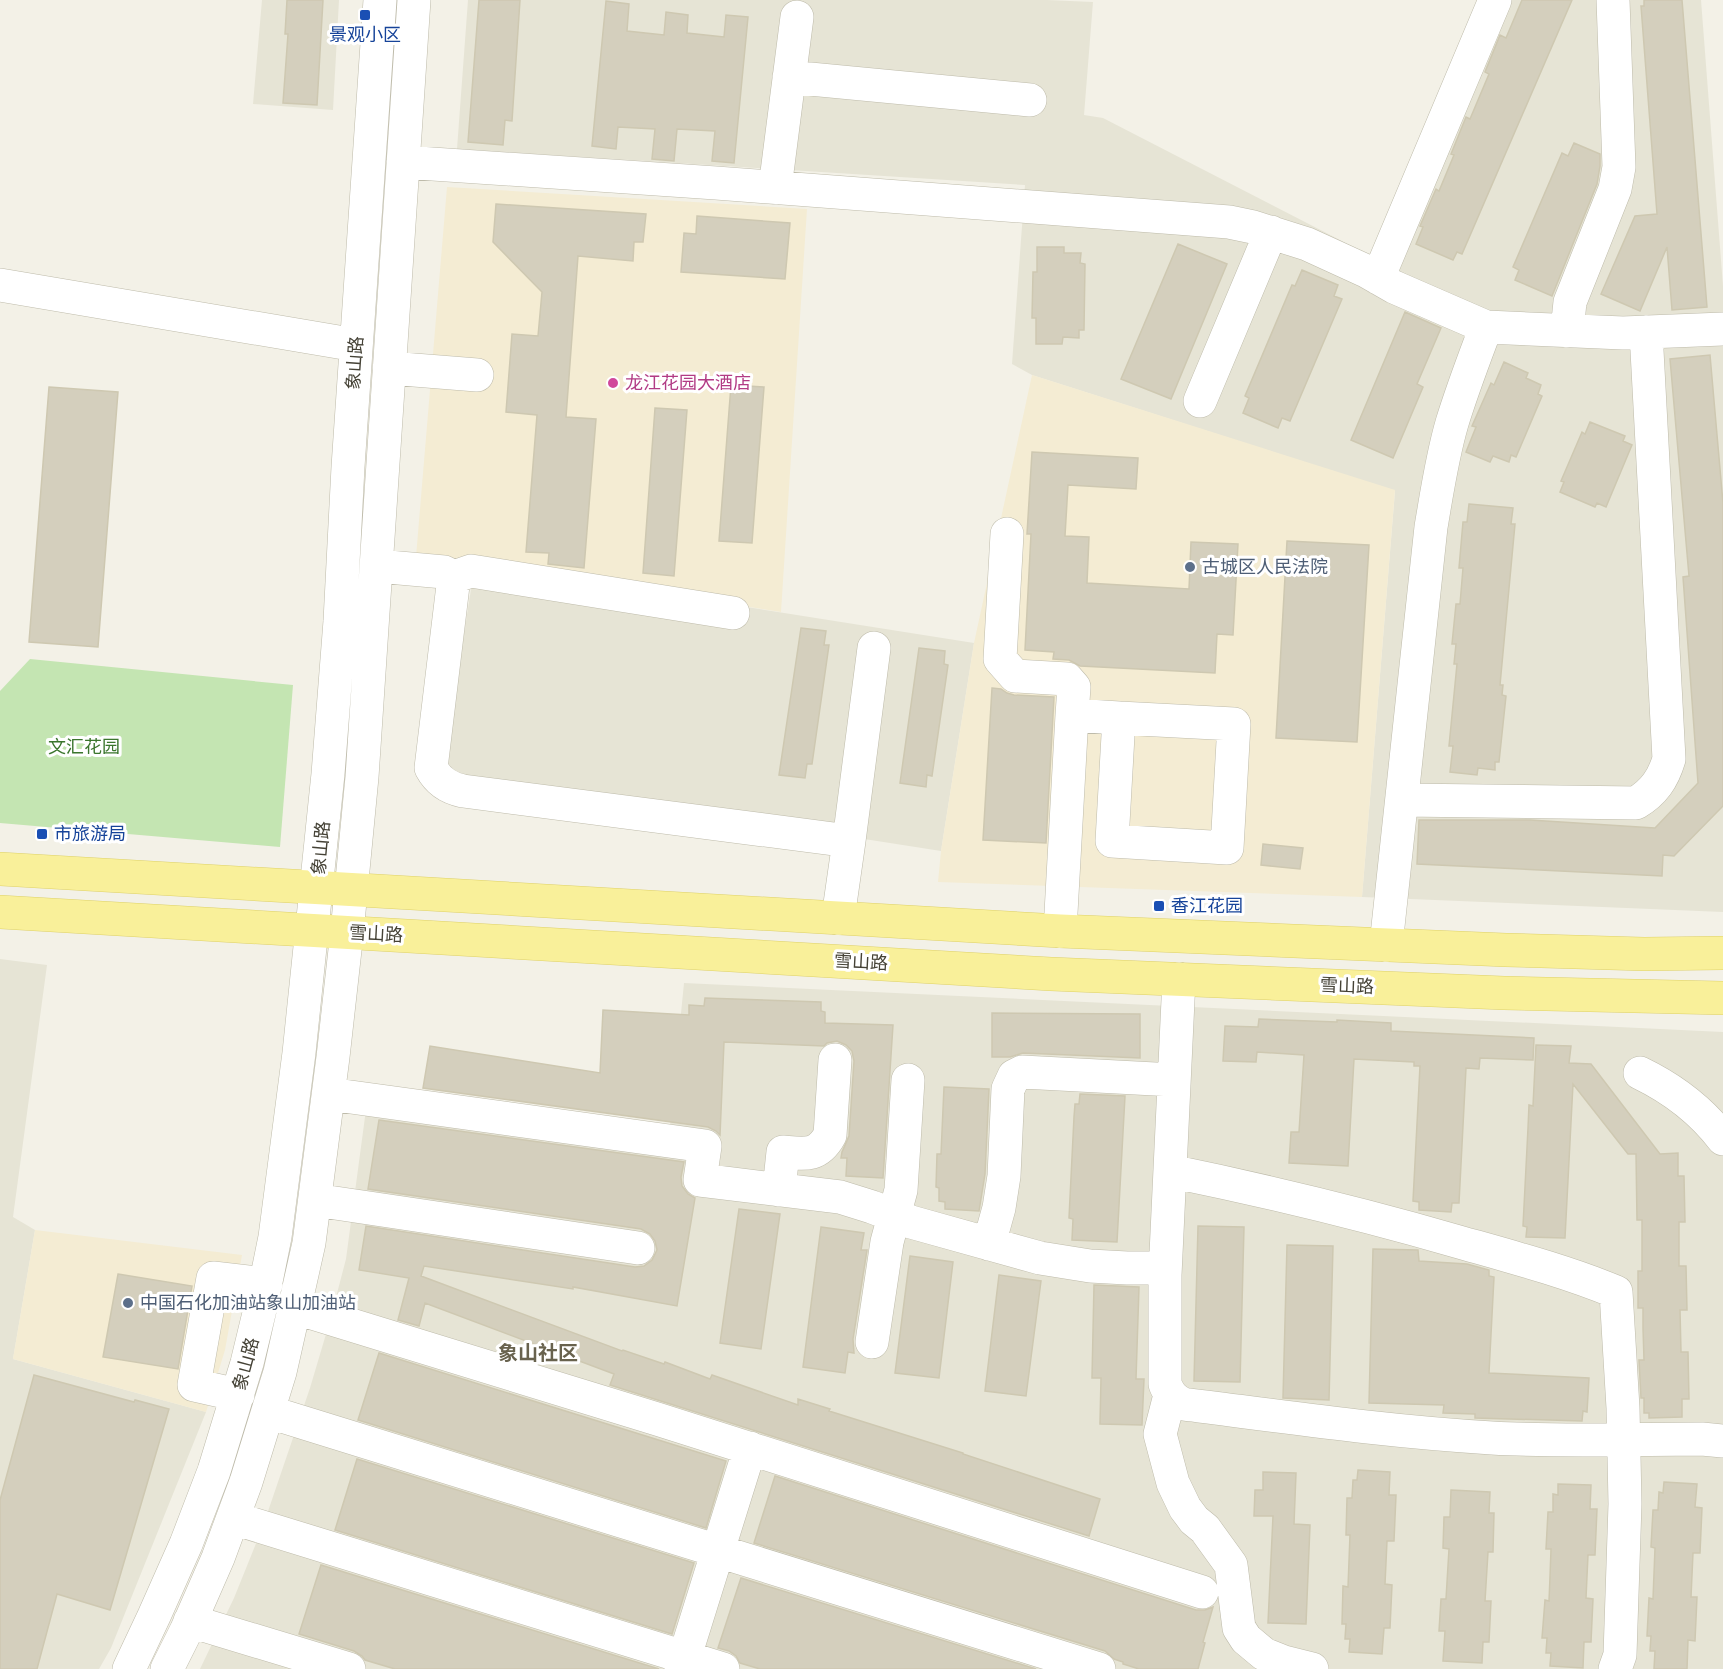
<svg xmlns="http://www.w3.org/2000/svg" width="1723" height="1669" viewBox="0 0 1723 1669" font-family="'Sofia Sans Condensed','Noto Sans SC',sans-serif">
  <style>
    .residential { fill: #e6e4d5 }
    .commercial { fill: #f4ecd3 }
    .green { fill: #c4e5b2 }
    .building { fill: #d4cfbd; stroke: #cec8b1; stroke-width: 1.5 }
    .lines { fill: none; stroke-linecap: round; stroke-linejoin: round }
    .minor-casing { stroke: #bebbaa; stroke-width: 34 }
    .major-casing { stroke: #ded16a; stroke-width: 34 }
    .minor { stroke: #fff; stroke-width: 33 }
    .major { stroke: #f9f09a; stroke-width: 33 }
    .transit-dot { fill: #1a4fb4; stroke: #fff; stroke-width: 2 }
    .hotel-dot { fill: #d1479c; stroke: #fff; stroke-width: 2 }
    .service-dot { fill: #5c6f8a; stroke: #fff; stroke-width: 2 }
    .labels { text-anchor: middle; stroke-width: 6; stroke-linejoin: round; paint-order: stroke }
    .transit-label { font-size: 18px; fill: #164399; stroke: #fff; text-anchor: start }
    .street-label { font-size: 18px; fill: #454236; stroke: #fff }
    .hotel-label { font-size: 18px; fill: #b23c85; stroke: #fff; text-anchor: start }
    .service-label { font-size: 18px; fill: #4e5e75; stroke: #fff; text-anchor: start }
    .park-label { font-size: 18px; fill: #3a752c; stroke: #fff }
    .neighbourhood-label { font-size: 20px; font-weight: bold; fill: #68624e; stroke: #fff }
  </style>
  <rect width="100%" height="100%" fill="#f3f1e7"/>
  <path class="residential" d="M262 0H339L333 110 253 104Z
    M468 0H1047L1093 2 1084 115 1103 118 1373 257 1484 0H1701L1723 286V912L1362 897 1395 491 1032 375 1012 364 1025 185 457 149Z
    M475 564 974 643 941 851 442 773Z
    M0 959 47 965 13 1217 35 1230 13 1359 206 1412 111 1648 99 1669H0Z
    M684 983 1723 1032V1669H200L234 1598 263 1526 310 1388 329 1324 346 1259 369 1087 669 1135Z"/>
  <path class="commercial" d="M447 187 807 209 781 612 475 564 416 557Z
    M1032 375 1395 490 1362 897 938 882 941 851 974 643Z
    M35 1230 242 1255 225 1350 206 1412 13 1359Z"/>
  <path class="green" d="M30 659 293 685 280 847 0 823V691Z"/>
  <path class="building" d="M287 0H323L317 105 283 103 288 34H285Z
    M479 0H520L512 121 505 120 503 145 468 142Z
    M1522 0H1572L1462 254 1457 252 1453 260 1416 244 1423 227 1420 226 1436 189 1439 191 1454 155 1451 154 1466 117 1470 119 1489 74 1485 72 1500 35 1506 38Z
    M1644 0H1682L1707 307 1672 310 1667 247 1640 311 1601 294 1635 216 1657 214 1641 6H1644Z
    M606 1 629 4 627 31 664 35 666 12 688 15 687 33 724 37 726 15 748 17 734 163 712 161 715 131 677 129 674 161 652 159 655 129 618 127 616 149 592 146Z
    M1574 143 1600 154V166L1597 184 1552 296 1515 280 1519 270 1513 267 1562 153 1568 156Z
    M496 204 646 214 643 242H634L633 261 578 256 566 417 596 419 584 568 548 564 549 553 526 552 537 415 506 412 512 334 538 336 542 292 493 242Z
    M697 216 790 223 785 279 681 272 684 233 696 234Z
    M1178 244 1227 264 1171 399 1121 379Z
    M1037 247H1064V253H1081L1080 263 1085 264 1084 330H1079V338L1063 337 1062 344H1036V318H1032L1033 272H1037Z
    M1302 270 1338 285 1334 296 1342 299 1290 421 1282 418 1278 428 1243 413 1249 398 1245 396 1292 285 1295 286Z
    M1405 312 1441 328 1417 384 1423 387 1393 458 1351 440Z
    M1710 355 1723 503V806L1674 856 1663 855 1662 876 1417 864 1419 820H1530L1655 828 1698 783 1683 577 1689 576 1670 359Z
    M1504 362 1528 373 1526 378 1541 385 1538 394 1542 396 1516 457 1511 455 1509 462 1493 456 1490 462 1466 452 1476 427 1472 426 1491 383 1494 385Z
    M731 385 764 387 752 543 719 541Z
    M49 387 118 392 98 647 29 642Z
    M655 408 687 410 674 576 643 573Z
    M1590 422 1625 436 1623 441 1632 445 1606 507 1597 503 1595 507 1560 492 1564 482 1561 481 1582 432 1585 434Z
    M1032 452 1138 458 1136 489 1068 485 1065 536 1089 537 1087 583 1189 589 1191 542 1238 544 1233 635 1217 634 1215 673 1080 666 1069 660 1053 659 1054 652 1025 650 1031 534H1027Z
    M1469 504 1513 508 1511 524H1515L1500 685H1503L1502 695 1506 696 1499 762H1495V770L1478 768 1477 775 1450 772 1453 746H1449L1457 664H1454L1456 644H1452L1456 604H1460L1463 568H1459L1463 522H1467Z
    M1287 541 1369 545 1357 742 1276 738Z
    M801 628 826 631 824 645H829L812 764H807L805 778 779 775Z
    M919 648 945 651 944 664 948 665 932 776 927 775 926 787 900 783Z
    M992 688 1001 689 1007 693 1014 695 1054 697 1046 843 983 840Z
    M1263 844 1303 848 1300 869 1261 865Z
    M705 998 821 1002V1011L825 1012V1023L893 1025 883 1178 846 1176 847 1158H841L842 1152 849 1136 854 1061 852 1051 846 1045 837 1041 827 1043 824 1046 724 1042 720 1135 716 1131 708 1127 423 1088 430 1046 600 1073 603 1010 689 1015V1005L704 1006Z
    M992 1013 1140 1014V1058L1023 1053 1010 1057H992Z
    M1259 1019 1337 1022V1020L1391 1023V1031L1534 1038 1533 1060 1480 1058 1479 1069 1466 1068 1459 1203H1452L1451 1212 1419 1210V1202L1413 1201 1420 1066H1414V1062L1354 1059 1348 1166 1289 1163 1291 1132H1299L1304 1055 1257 1052 1256 1062 1223 1061 1225 1026 1258 1027Z
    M1536 1045 1571 1046 1569 1063 1591 1064 1660 1154 1678 1153V1176H1684L1685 1222H1679V1266H1686L1687 1310H1680L1681 1352H1688L1689 1399H1682V1417L1649 1418V1413H1644V1398H1641L1639 1360H1644L1643 1328V1308H1638V1271H1642V1220H1637L1636 1154H1628L1573 1084 1565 1238 1526 1237 1527 1227 1523 1226 1528 1128 1529 1105 1533 1106Z
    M944 1087 989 1089 985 1174 979 1211 945 1209V1202L939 1201V1188L936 1187 937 1154H941Z
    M1080 1094 1125 1096 1117 1242 1072 1240 1073 1219 1069 1218 1074 1117 1075 1104H1079Z
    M379 1120 684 1162 681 1177 682 1186 688 1194 695 1198 677 1306 573 1287V1289L424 1266 421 1276 622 1351 623 1350 664 1364 665 1362 710 1379 712 1375 798 1405V1399L830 1409 829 1411 963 1453V1454L1100 1499 1089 1536 610 1385 614 1374 425 1303 419 1326 398 1320 409 1278 359 1270 366 1226 635 1267 644 1266 652 1260 657 1250 655 1241 650 1234 641 1229 368 1189Z
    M739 1209 780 1214 761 1349 720 1343Z
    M1198 1226 1244 1227 1240 1382 1194 1381Z
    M821 1227 864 1233 861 1250H867L853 1339 854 1353 848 1352 845 1373 803 1367Z
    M1287 1245 1333 1246 1329 1400 1283 1398Z
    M1373 1249 1418 1250 1419 1261 1467 1264 1489 1270V1276L1494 1277 1489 1373 1589 1378 1587 1412 1583 1411 1582 1421 1475 1418V1414L1443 1413 1444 1405 1369 1403Z
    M910 1256 953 1262 939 1378 895 1373Z
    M118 1274 192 1286 178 1369 103 1357Z
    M999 1275 1041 1281 1026 1396 985 1391Z
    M1094 1285 1139 1287 1136 1379H1144L1142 1425 1100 1424 1101 1378H1092Z
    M379 1353 726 1461 706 1528 358 1420Z
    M34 1375 134 1402 135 1400 169 1409 110 1610 57 1594 37 1669H0V1500Z
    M357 1459 694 1563 672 1634 335 1530Z
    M1358 1470 1390 1472 1389 1495H1396L1394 1541H1387L1385 1584 1392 1585 1390 1628H1384L1382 1654 1349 1652 1350 1639H1345L1346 1624H1342L1343 1586 1348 1587 1350 1535H1346L1347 1498H1352L1353 1480H1357Z
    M1263 1472 1296 1473 1294 1524 1310 1525 1306 1624 1268 1623 1273 1516H1254L1255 1490H1263Z
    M775 1476 1196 1610H1205L1213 1607 1203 1642 1205 1643 1198 1669H1139L1123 1664V1662L1114 1659 1105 1651 754 1543Z
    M1664 1482 1697 1484 1695 1507 1702 1508 1700 1553H1693L1691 1597H1697L1695 1641 1688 1640 1687 1669H1654L1655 1651H1650L1651 1636H1647L1649 1598 1653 1599 1655 1548 1651 1547 1653 1510H1658L1659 1492 1663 1493Z
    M1558 1484 1591 1485 1590 1509H1597L1595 1555H1588L1586 1598 1593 1599 1591 1642H1584L1583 1668 1550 1666 1551 1653H1546L1547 1638H1542L1545 1600 1549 1601 1550 1577 1551 1549H1546L1548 1512H1553V1494L1558 1495Z
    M1451 1490 1490 1492 1489 1513H1494L1493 1552H1488L1485 1601H1491L1489 1642H1483L1482 1663 1443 1661 1445 1631H1439L1441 1599H1446L1449 1549 1443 1548 1444 1517H1450Z
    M321 1565 659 1669H395L365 1660 362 1656 354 1651 299 1634Z
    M741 1578 1036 1669H760L740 1663 736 1656 729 1651 718 1648Z"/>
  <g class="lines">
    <defs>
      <path id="minor" d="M789 77 1030 100
        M403 162 716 183 1229 222 1253 227 1307 244 1366 271 1394 287 1486 327 1623 333 1723 329
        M775 188 797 17
        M1378 278 1495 0
        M0 285 356 345
        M1567 331 1570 302 1615 189 1619 167 1613 0
        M389 368 477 375
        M1200 401 1271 232
        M1007 534 1000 659 1015 676 1067 679 1074 687 1072 715
        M377 566 444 572 454 577 431 768C438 781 448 788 463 791L849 841 838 918
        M454 577 471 571 733 613
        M1119 718 1234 724 1227 848 1112 841Z
        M1402 800 1636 803C1654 792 1663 779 1669 759L1646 332
        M849 841 874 648
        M1060 931 1072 715 1119 718
        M1386 945 1431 527C1437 492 1442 457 1452 423 1462 390 1474 359 1486 327
        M1179 979 1165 1275V1384C1169 1394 1173 1399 1183 1404 1286 1417 1388 1432 1492 1438 1562 1442 1632 1439 1702 1439L1723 1441
        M1640 1073C1673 1089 1700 1109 1723 1139
        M329 1094 705 1146 700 1180 840 1197 872 1207 911 1222 1040 1258 1090 1266 1127 1268H1165
        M1170 1171C1267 1191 1363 1214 1459 1242 1512 1257 1565 1271 1616 1292L1623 1408 1625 1504 1620 1655 1615 1669
        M779 1190 783 1152C805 1154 818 1157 830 1135L835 1060
        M315 1200 638 1248
        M989 1244 999 1208 1004 1176 1008 1089 1014 1076 1022 1072 1174 1080
        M296 1308 657 1419 1202 1592
        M872 1342 887 1242 901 1190 908 1080
        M238 1395 194 1385 213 1278 266 1284
        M1170 1395 1160 1434 1173 1483 1185 1508 1194 1520 1205 1529 1231 1565 1239 1628 1246 1639 1264 1654 1284 1662 1312 1669
        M269 1412 1099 1669
        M233 1518 723 1669
        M190 1621 349 1669
        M129 1669 154 1616 186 1544 214 1471 247 1363 262 1301 275 1237 299 1053 328 774 340 621 348 467 380 0
        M167 1669 186 1631 218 1558 246 1482 280 1372 309 1243 333 1057 347 932 362 777 414 0
        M681 1669 750 1448"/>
      <path id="major" d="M0 869 1060 931 1506 950 1644 954 1723 953
        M0 912 1051 974 1504 993 1723 998"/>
    </defs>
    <use href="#minor" class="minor-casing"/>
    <use href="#major" class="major-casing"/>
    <use href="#minor" class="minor"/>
    <use href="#major" class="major"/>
  </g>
  <g class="transit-dot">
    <rect x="359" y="9" width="12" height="12" rx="3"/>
    <rect x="36" y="828" width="12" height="12" rx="3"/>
    <rect x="1153" y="900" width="12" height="12" rx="3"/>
  </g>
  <circle class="hotel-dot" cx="613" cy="383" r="6"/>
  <g class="service-dot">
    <circle cx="1190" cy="567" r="6"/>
    <circle cx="128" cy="1303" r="6"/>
  </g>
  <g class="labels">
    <g class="transit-label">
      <text x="365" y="41" text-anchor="middle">景观小区</text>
      <text x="54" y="840">市旅游局</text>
      <text x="1171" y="912">香江花园</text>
    </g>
    <g class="street-label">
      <text transform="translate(355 363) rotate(-86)" y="6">象山路</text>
      <text transform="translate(321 848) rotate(-85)" y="6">象山路</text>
      <text transform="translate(376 934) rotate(3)" y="6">雪山路</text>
      <text transform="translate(861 962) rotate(3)" y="6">雪山路</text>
      <text transform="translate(1347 986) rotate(2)" y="6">雪山路</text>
      <text transform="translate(246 1364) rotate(-75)" y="6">象山路</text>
    </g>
    <g class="hotel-label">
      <text x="625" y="389">龙江花园大酒店</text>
    </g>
    <g class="service-label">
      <text x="1202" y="573">古城区人民法院</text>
      <text x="140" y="1309">中国石化加油站象山加油站</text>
    </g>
    <g class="park-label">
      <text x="84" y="753">文汇花园</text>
    </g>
    <g class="neighbourhood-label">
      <text x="538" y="1360">象山社区</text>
    </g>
  </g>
</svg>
